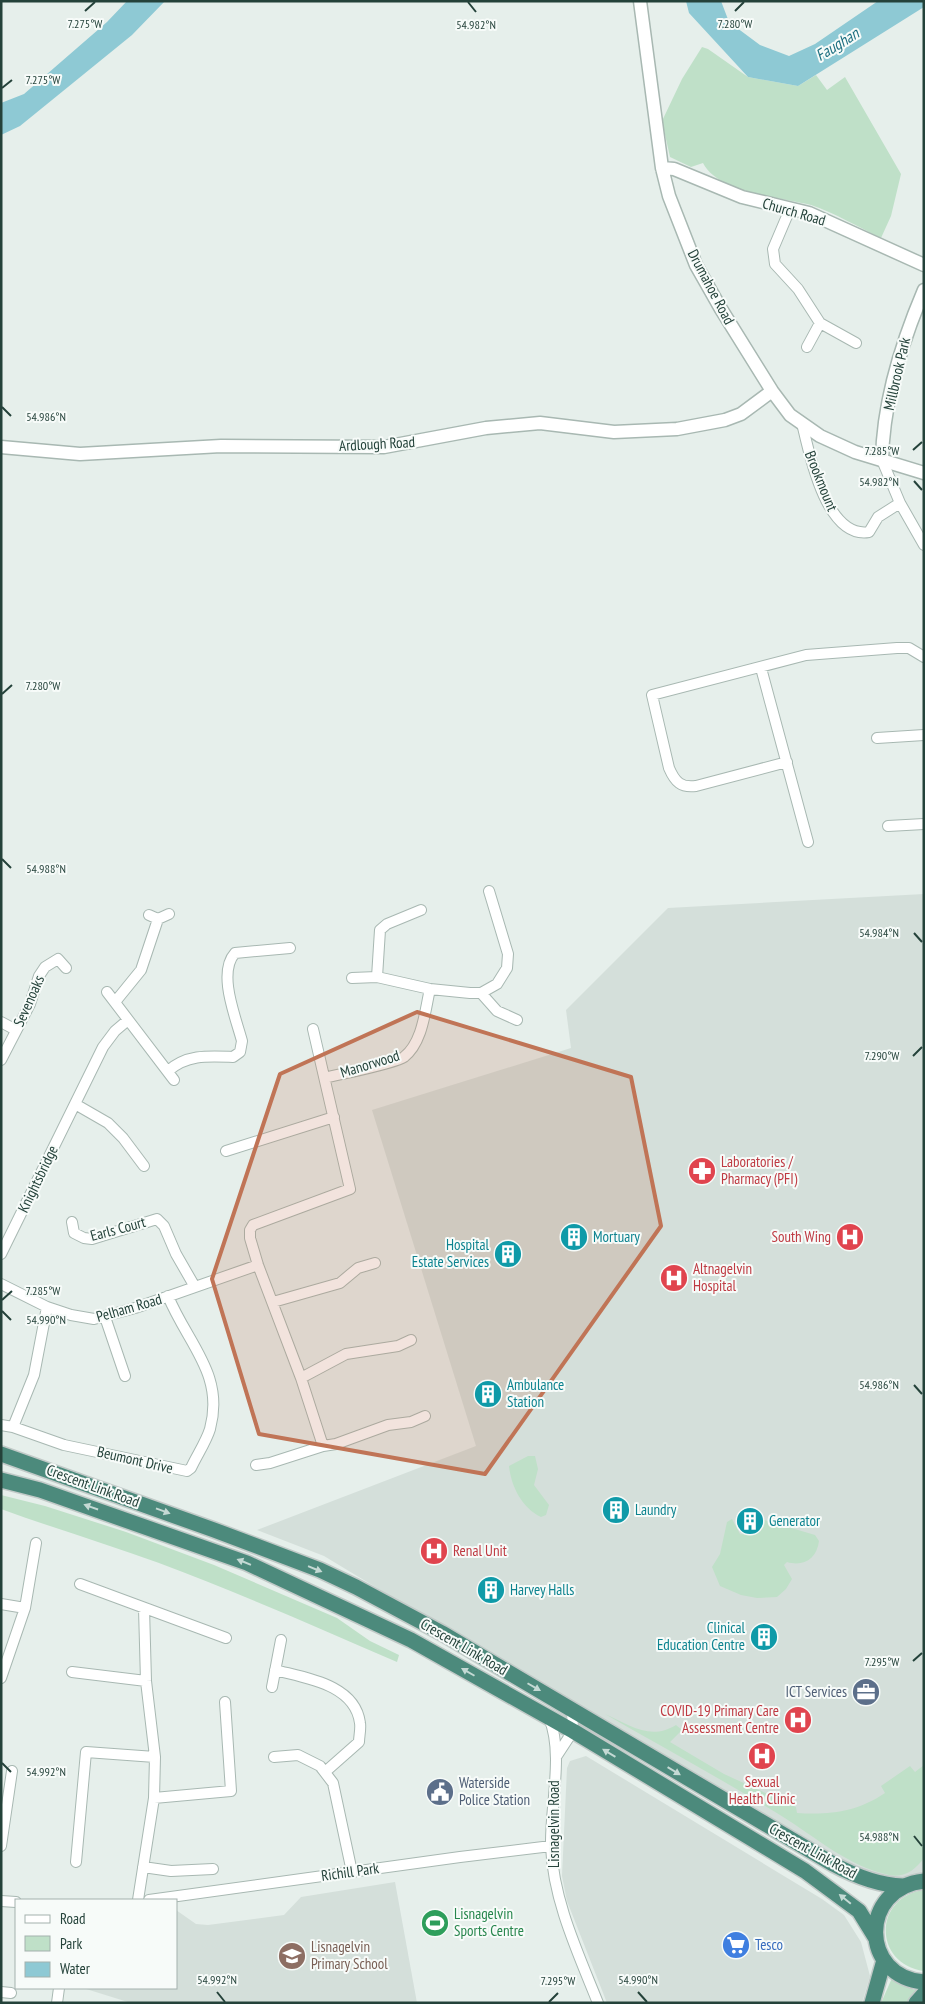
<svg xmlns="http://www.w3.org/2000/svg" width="925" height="2004" viewBox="0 0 925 2004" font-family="'PT Sans Narrow',sans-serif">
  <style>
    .built { fill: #d4dfda }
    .green { fill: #bfe0c8 }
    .water { fill: #8ec9d4 }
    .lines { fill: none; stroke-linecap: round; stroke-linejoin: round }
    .minor-casing { stroke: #a8b8b2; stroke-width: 12 }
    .tertiary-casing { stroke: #a8b8b2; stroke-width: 15 }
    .trunk-casing { stroke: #c2cac8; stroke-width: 18 }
    .minor { stroke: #fff; stroke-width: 10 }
    .tertiary { stroke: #fff; stroke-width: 12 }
    .trunk { stroke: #4c8a7c; stroke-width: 15 }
    .oneway { fill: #c4d9d4 }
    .marked { fill: #c07456; fill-opacity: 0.2; stroke: #c07456; stroke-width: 4; stroke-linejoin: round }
    .ticks { fill: none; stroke: #24423a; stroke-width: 2 }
    .labels { text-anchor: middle; stroke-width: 4; stroke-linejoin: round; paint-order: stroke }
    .street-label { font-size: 15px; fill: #24423a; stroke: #f7fbf9 }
    .health-label { font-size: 15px; fill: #be3a42; stroke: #f7fbf9; text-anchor: start }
    .culture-label { font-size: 15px; fill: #0d838f; stroke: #f7fbf9; text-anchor: start }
    .service-label { font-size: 15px; fill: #4e5e75; stroke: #f7fbf9; text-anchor: end }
    .leisure-label { font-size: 15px; fill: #27864d; stroke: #f7fbf9; text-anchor: start }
    .shop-label { font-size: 15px; fill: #366cbe; stroke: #f7fbf9; text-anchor: start }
    .education-label { font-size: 15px; fill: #785e54; stroke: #f7fbf9; text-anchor: start }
    .water-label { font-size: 16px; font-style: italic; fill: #1c6f80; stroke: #f7fbf9 }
    .ticks-label { font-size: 12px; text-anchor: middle; fill: #24423a; stroke: #f7fbf9; stroke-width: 4; stroke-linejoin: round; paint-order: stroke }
  </style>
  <rect width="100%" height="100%" fill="#e6efeb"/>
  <path class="built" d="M924 894V1880L864 1882 324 1556 257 1530 476 1446 372 1110 571 1048 566 1010 668 908Z
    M586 1756 822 1899 844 1915 861 1942 870 1976 862 2003H607L567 1901 562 1876 567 1768 570 1761Z
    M395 1882 417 2003H131L83 1988H176V1910L196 1924 208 1925 284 1915 301 1897Z"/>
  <path class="green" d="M702 47 708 49 748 77 798 86 816 75 827 90 845 77 901 174 891 216 881 238C858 227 835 213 811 205 780 197 718 193 703 163L691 167 670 157 662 121 682 79Z
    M528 1456H535L538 1469 534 1485 549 1505 546 1515 541 1517C522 1508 511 1486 509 1466Z
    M1 1495 45 1506 126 1532 214 1565 337 1618 370 1641 399 1655 397 1662C319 1628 239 1593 159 1563 107 1544 53 1528 1 1509Z
    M732 1519 740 1534 748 1535 761 1519 815 1535 819 1541C817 1559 803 1567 787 1562L784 1565 792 1579 786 1589 777 1597 757 1598 741 1595 720 1586 712 1567 720 1554 727 1522Z
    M605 1714C630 1725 650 1741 676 1725L682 1730 670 1742 724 1774 796 1807 797 1813C830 1815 857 1812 885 1793L881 1786 910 1766 915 1772 924 1765V1858C915 1870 905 1878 889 1875 847 1866 816 1837 780 1815 723 1780 664 1748 605 1714Z
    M924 1890V1971C873 1964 873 1897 924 1890Z
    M892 1978 902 1985 917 1991 906 2003H881Z"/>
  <path class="water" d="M127 1H165L132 35 20 126 1 135V103L24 94 107 22Z
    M686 1H721L729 22 760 45 789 56 815 44 878 1H924V7L798 86 748 77 689 13Z"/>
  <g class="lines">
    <defs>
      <path id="minor" d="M790 209 773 249 775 264 798 289 820 323 856 343
        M807 347 820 323
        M802 423C809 453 826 539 869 532L878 517 900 503
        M882 460 900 503 924 545
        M761 668 808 842
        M877 738 924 735
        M787 762 696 786C681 788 675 782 669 768L652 695 806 655 897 648H909L924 657
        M888 826 924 824
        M149 915 158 919 169 914
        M377 977 380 930 387 924 421 910
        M352 978 377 977 430 989 470 993H481L497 984 507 968 508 954 489 891
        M107 992 174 1080
        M481 993 497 1011 517 1020
        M115 1002 141 970 158 919
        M1 1022 16 1030
        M313 1029 350 1189 253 1225 250 1230V1238L258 1265 301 1378 323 1446
        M1 1060 30 1004 39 976 45 967 58 959 66 968
        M168 1071C187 1054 209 1056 233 1057L240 1052 242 1041C236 1018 217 973 235 953L290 948
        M325 1078C340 1074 394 1064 404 1057 423 1042 425 1010 430 989
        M75 1104 108 1123 123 1138 144 1166
        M226 1151 334 1117
        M72 1222 74 1233 84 1238 92 1239 157 1219 164 1226 176 1254 195 1287
        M1 1254 103 1047 115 1031 128 1020
        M1 1284 47 1307 71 1315 94 1319 135 1308 258 1265
        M273 1302 340 1283 358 1268 375 1263
        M105 1317 125 1376
        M301 1378 346 1354 398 1346 411 1340
        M1 1425 13 1427 64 1445 187 1471 191 1468C197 1455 206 1442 210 1429 225 1374 187 1343 168 1296
        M13 1427 34 1375 47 1307
        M256 1465 270 1463 323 1446 336 1444 388 1425 411 1422 425 1416
        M80 1584 226 1638
        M1 1604 25 1608
        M275 1670C305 1678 355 1684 360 1723 361 1729 359 1736 359 1742L325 1772
        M72 1672 146 1681
        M1 1678 25 1608 36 1543
        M272 1687 281 1640
        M549 1718C564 1753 550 1807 551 1846 553 1900 578 1953 598 2003
        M274 1757 298 1755 320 1766 333 1783 352 1872
        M556 1757 573 1731 572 1709
        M154 1798 231 1791 225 1702
        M1 1846 12 1771
        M76 1862 86 1752 155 1757
        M143 1867 171 1871 213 1869
        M138 1900 154 1798 155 1757 146 1681 144 1608
        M149 1900 460 1857 551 1846
        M1 1901 16 1902
        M1 1992 11 1993
        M57 2003 59 1988"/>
      <path id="tertiary" d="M640 1 662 168 669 196 696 265 721 309 772 391 790 415 820 436 855 452 924 473
        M662 168 674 169 742 197 809 213 924 265
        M1 447 80 454 221 446 384 447 486 428 540 423 614 432 677 429 725 420 741 414 772 391
        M882 460C883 402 901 344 924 290"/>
      <path id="trunk" d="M1 1454 214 1530 320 1570 356 1587 442 1633 833 1864C855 1876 878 1885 903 1886
        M1 1480 40 1490 247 1563 411 1640 573 1731 805 1871 859 1911 875 1937
        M924 1881C859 1888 860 1977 924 1982
        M872 2003 884 1960
        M916 2003 924 1994"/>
    </defs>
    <use href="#minor" class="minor-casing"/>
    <use href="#tertiary" class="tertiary-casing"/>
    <use href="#trunk" class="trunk-casing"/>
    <use href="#minor" class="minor"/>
    <use href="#tertiary" class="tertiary"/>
    <use href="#trunk" class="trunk"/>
  </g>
  <defs><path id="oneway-solid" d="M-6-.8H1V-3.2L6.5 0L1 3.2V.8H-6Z" transform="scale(1.25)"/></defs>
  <g class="oneway">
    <use href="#oneway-solid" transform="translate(91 1507) rotate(-161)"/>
    <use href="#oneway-solid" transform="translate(163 1511) rotate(20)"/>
    <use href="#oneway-solid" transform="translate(244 1562) rotate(-158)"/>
    <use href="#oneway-solid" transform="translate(315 1569) rotate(22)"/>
    <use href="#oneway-solid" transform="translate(468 1672) rotate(-150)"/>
    <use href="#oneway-solid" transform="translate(534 1687) rotate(30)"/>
    <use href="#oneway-solid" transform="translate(609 1753) rotate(-149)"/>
    <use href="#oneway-solid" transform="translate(674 1771) rotate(31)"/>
    <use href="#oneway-solid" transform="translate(845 1899) rotate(-141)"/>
  </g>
  <path class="marked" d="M417 1012 631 1077 661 1226 485 1474 259 1434 212 1279 280 1074Z"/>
  <path class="ticks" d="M468 2 476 12M85 11 95 2M735 11 744 2M2 88 12 80M2 407 11 416M913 450 922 442M914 481 922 490M2 694 12 685M2 859 11 868M914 933 922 942M913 1056 922 1047M2 1300 12 1291M2 1311 11 1320M914 1385 922 1394M913 1661 922 1653M2 1763 11 1772M914 1836 922 1846M217 1992 225 2002M638 1992 647 2002M549 2002 558 1993"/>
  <defs>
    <symbol id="pharmacy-disc" viewBox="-11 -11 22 22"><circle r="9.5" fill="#e0444e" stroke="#f7fbf9"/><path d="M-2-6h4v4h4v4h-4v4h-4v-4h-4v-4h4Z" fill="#fff"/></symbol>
    <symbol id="building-disc" viewBox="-11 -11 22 22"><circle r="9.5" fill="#0f9aa8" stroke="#f7fbf9"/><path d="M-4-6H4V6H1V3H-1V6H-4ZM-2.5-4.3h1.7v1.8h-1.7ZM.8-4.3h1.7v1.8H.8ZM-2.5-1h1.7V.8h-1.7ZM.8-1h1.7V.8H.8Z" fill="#fff"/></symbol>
    <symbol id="hospital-disc" viewBox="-11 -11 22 22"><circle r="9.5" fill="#e0444e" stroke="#f7fbf9"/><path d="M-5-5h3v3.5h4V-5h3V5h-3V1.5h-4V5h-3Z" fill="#fff"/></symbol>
    <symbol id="office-disc" viewBox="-11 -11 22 22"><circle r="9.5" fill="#5c6f8a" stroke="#f7fbf9"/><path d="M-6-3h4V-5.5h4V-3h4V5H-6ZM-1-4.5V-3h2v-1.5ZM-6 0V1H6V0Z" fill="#fff"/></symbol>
    <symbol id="civic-disc" viewBox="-11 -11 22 22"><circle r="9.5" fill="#5c6f8a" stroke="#f7fbf9"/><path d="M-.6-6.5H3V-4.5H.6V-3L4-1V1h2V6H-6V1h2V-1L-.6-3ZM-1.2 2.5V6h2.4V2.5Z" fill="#fff"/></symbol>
    <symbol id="stadium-disc" viewBox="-11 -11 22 22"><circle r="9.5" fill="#2e9e5b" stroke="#f7fbf9"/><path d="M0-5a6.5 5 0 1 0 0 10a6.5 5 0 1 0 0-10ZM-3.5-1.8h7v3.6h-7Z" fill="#fff"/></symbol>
    <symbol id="supermarket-disc" viewBox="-11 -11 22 22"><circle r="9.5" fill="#3f7fe0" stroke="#f7fbf9"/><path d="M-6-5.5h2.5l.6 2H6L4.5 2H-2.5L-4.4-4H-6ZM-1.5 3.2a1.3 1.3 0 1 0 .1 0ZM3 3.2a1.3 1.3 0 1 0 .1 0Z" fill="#fff"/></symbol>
    <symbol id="school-disc" viewBox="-11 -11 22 22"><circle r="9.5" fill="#8d6e63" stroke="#f7fbf9"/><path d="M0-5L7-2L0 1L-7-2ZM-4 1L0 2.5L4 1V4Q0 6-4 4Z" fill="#fff"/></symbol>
  </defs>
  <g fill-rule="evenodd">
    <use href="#pharmacy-disc" x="686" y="1155" width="32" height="32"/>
    <use href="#building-disc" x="558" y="1221" width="32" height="32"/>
    <use href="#hospital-disc" x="834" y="1221" width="32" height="32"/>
    <use href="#building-disc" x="492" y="1238" width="32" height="32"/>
    <use href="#hospital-disc" x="658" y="1262" width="32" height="32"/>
    <use href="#building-disc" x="472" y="1378" width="32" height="32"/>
    <use href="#building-disc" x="600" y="1494" width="32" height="32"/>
    <use href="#building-disc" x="734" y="1505" width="32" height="32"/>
    <use href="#hospital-disc" x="418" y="1535" width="32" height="32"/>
    <use href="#building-disc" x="475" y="1574" width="32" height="32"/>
    <use href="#building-disc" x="748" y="1621" width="32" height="32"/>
    <use href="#office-disc" x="850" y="1676" width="32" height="32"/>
    <use href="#hospital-disc" x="782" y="1704" width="32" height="32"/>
    <use href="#hospital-disc" x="746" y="1740" width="32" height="32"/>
    <use href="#civic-disc" x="424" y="1776" width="32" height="32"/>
    <use href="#stadium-disc" x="419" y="1907" width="32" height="32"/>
    <use href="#supermarket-disc" x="720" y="1929" width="32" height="32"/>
    <use href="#school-disc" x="276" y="1940" width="32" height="32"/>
  </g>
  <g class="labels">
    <g class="street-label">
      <text transform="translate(794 212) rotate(16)" y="5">Church Road</text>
      <text transform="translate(711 287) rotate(62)" y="5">Drumahoe Road</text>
      <text transform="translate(897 374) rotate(-77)" y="5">Millbrook Park</text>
      <text transform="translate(377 444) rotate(-3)" y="5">Ardlough Road</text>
      <text transform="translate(821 481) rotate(68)" y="5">Brookmount</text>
      <text transform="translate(29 1001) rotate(-66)" y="5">Sevenoaks</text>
      <text transform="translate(370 1064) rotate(-17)" y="5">Manorwood</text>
      <text transform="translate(38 1179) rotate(-64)" y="5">Knightsbridge</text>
      <text transform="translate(118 1229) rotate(-15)" y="5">Earls Court</text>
      <text transform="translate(129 1308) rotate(-16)" y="5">Pelham Road</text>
      <text transform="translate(135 1460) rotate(13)" y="5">Beumont Drive</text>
      <text transform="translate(93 1486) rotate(20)" y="5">Crescent Link Road</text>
      <text transform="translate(464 1647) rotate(30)" y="5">Crescent Link Road</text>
      <text transform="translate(554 1824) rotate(-90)" y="5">Lisnagelvin Road</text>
      <text transform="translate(813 1851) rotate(29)" y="5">Crescent Link Road</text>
      <text transform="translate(350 1872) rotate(-8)" y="5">Richill Park</text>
    </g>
    <g class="health-label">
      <text x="721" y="1167">Laboratories /<tspan x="721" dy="17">Pharmacy (PFI)</tspan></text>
      <text x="831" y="1242" text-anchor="end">South Wing</text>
      <text x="693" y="1274">Altnagelvin<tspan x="693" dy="17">Hospital</tspan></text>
      <text x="453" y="1556">Renal Unit</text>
      <text x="779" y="1716" text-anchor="end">COVID-19 Primary Care<tspan x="779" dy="17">Assessment Centre</tspan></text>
      <text x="762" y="1787" text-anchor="middle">Sexual<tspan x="762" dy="17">Health Clinic</tspan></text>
    </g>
    <g class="culture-label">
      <text x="593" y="1242">Mortuary</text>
      <text x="489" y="1250" text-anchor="end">Hospital<tspan x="489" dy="17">Estate Services</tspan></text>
      <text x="507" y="1390">Ambulance<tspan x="507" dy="17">Station</tspan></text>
      <text x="635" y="1515">Laundry</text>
      <text x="769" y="1526">Generator</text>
      <text x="510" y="1595">Harvey Halls</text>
      <text x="745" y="1633" text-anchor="end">Clinical<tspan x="745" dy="17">Education Centre</tspan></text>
    </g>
    <g class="service-label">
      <text x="847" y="1697">ICT Services</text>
      <text x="459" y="1788" text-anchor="start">Waterside<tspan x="459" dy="17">Police Station</tspan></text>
    </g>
    <g class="leisure-label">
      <text x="454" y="1919">Lisnagelvin<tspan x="454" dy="17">Sports Centre</tspan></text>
    </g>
    <g class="shop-label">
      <text x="755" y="1950">Tesco</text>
    </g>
    <g class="education-label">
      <text x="311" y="1952">Lisnagelvin<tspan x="311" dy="17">Primary School</tspan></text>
    </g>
    <g class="water-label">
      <text transform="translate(837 44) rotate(-32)" y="6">Faughan</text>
    </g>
  </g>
  <g class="ticks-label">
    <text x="85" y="28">7.275°W</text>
    <text x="735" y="28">7.280°W</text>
    <text x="476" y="29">54.982°N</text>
    <text x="43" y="84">7.275°W</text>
    <text x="46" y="421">54.986°N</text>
    <text x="882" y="455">7.285°W</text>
    <text x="879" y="486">54.982°N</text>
    <text x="43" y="690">7.280°W</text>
    <text x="46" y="873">54.988°N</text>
    <text x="879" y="937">54.984°N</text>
    <text x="882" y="1060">7.290°W</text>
    <text x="43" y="1295">7.285°W</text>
    <text x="46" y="1324">54.990°N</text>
    <text x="879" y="1389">54.986°N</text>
    <text x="882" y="1666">7.295°W</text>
    <text x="46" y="1776">54.992°N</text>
    <text x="879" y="1841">54.988°N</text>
    <text x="217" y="1984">54.992°N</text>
    <text x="638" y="1984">54.990°N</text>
    <text x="558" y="1985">7.295°W</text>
  </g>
  <rect width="925" height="2004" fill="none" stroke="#24423a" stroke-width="5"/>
  <rect x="15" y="1899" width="162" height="90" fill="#f7fbf9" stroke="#a3b1ad"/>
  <rect x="25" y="1915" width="25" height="8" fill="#ffffff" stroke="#a3b1ad"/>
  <text x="60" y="1924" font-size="15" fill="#24423a">Road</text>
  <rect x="25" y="1936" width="25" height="15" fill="#bfe0c8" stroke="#a3b1ad"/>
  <text x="60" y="1949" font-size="15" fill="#24423a">Park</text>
  <rect x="25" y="1962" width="25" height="15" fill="#8ec9d4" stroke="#a3b1ad"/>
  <text x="60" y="1974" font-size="15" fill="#24423a">Water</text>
</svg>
